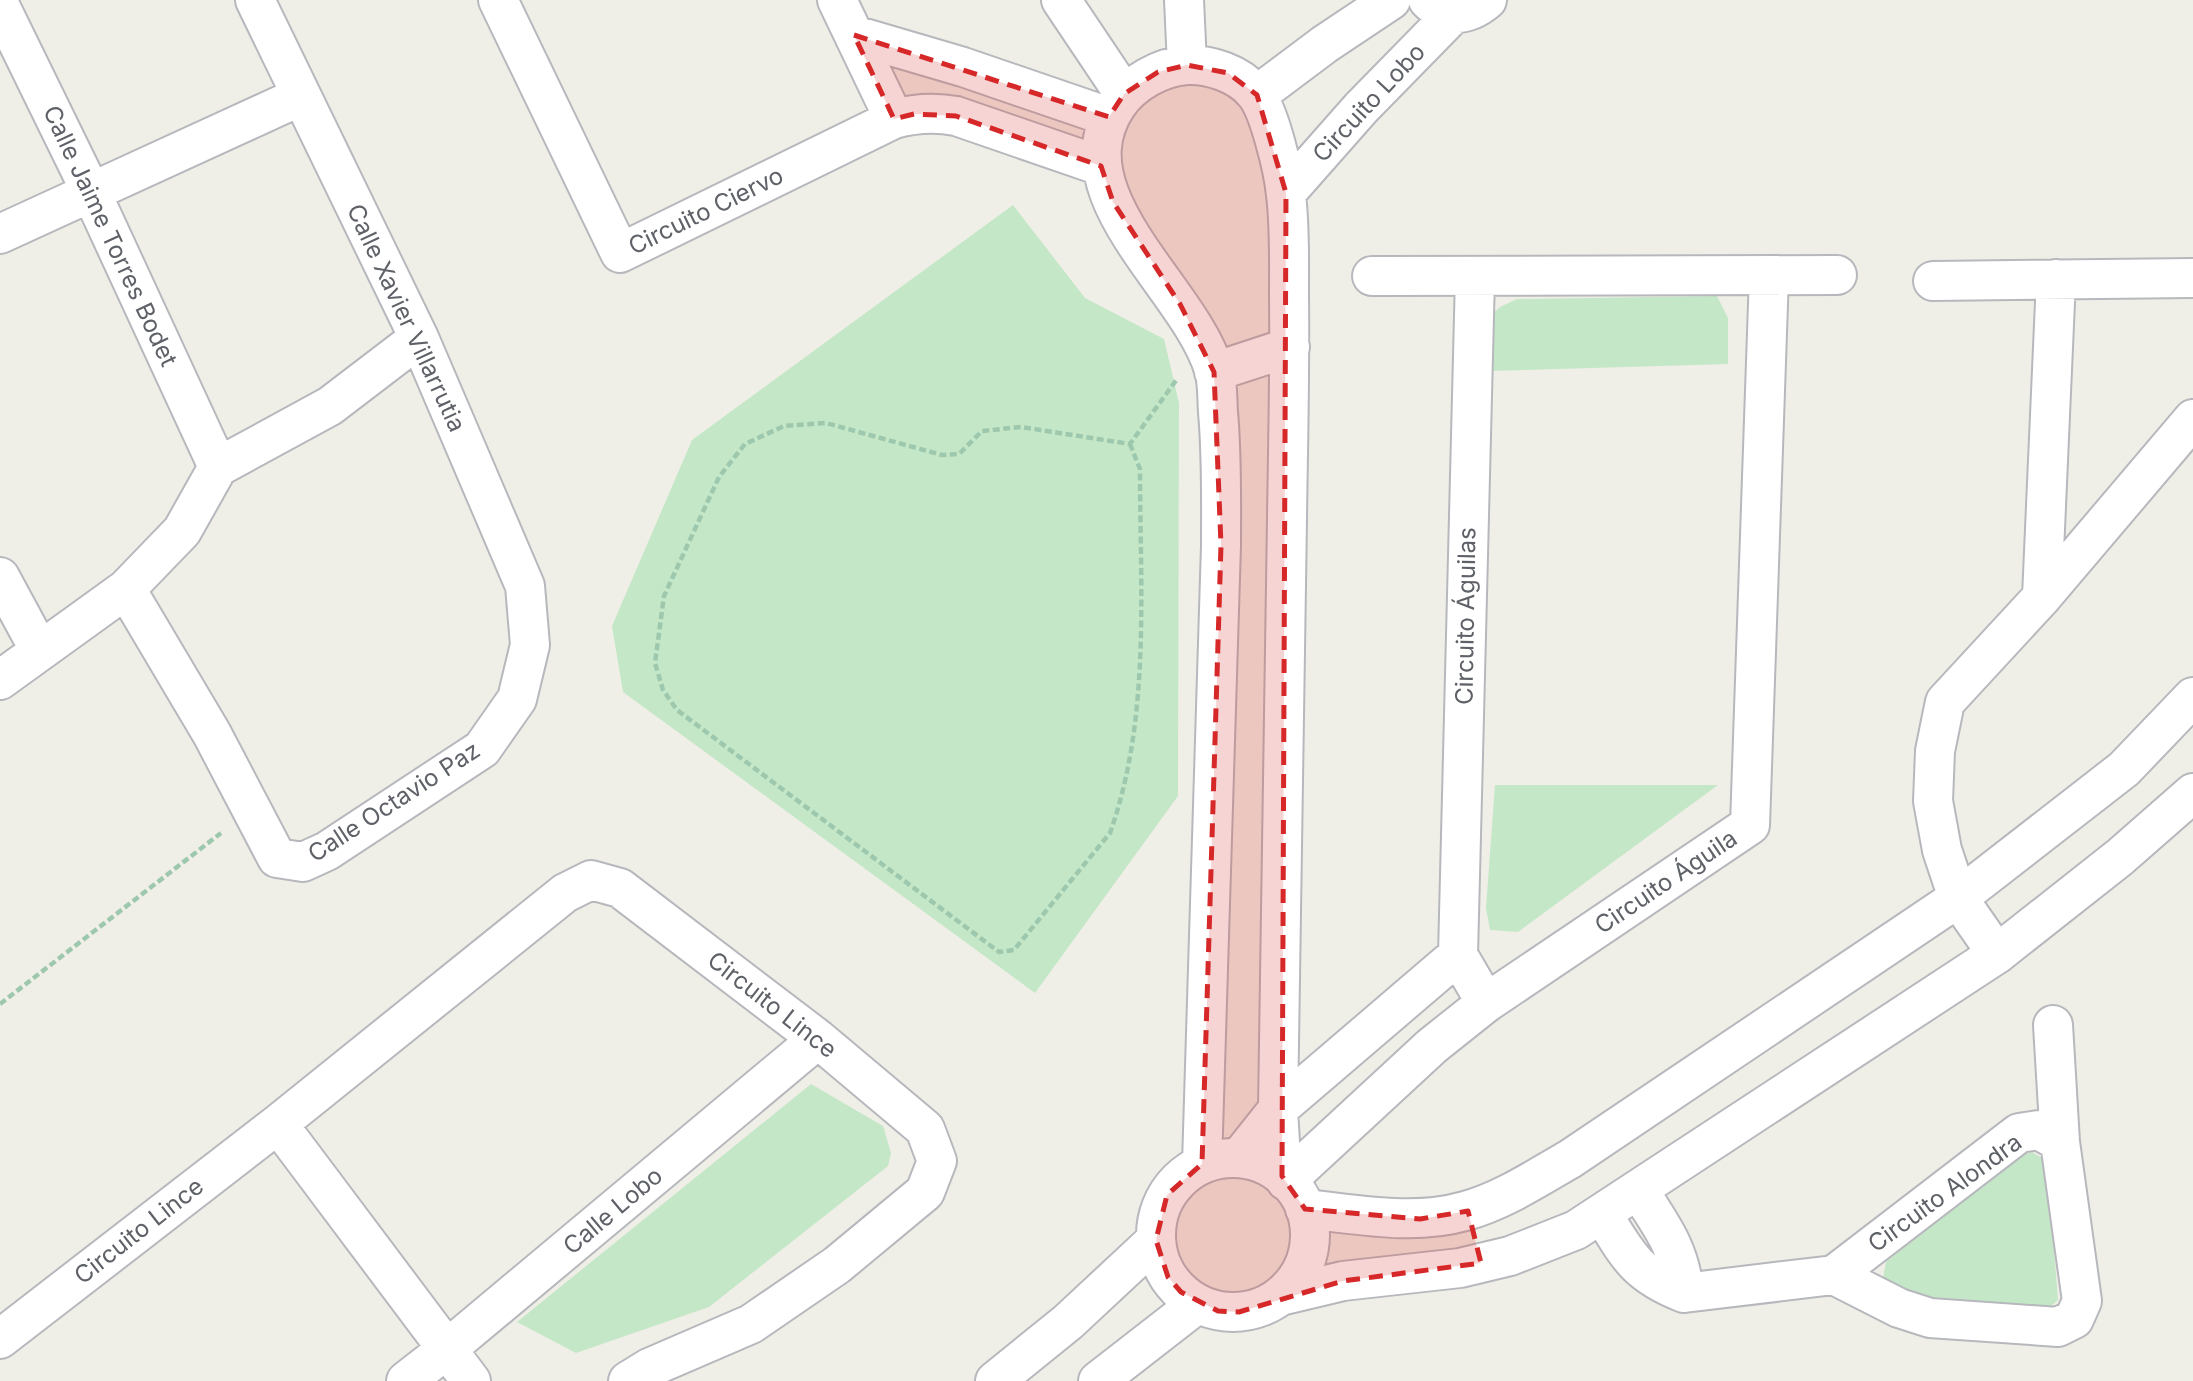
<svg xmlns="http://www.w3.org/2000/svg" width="2193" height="1381" viewBox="0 0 2193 1381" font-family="Inter,sans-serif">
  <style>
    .green { fill: #c4e7c7 }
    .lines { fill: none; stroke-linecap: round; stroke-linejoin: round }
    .minor-casing { stroke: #b7b8bd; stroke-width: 42 }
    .tertiary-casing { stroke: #b7b8bd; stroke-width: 42 }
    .path { stroke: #9dc8ae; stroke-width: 4.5; stroke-dasharray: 7 3.5; stroke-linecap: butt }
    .minor { stroke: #fff; stroke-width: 38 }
    .tertiary { stroke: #fff; stroke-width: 38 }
    .marked { fill: #d62828; fill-opacity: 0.2; stroke: #d62828; stroke-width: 5; stroke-dasharray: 14 9; stroke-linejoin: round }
    .labels { text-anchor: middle; stroke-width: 5; stroke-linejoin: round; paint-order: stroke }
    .street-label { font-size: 24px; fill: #5e6167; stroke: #fff }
  </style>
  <rect width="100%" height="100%" fill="#f0efe7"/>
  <path class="green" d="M1013 205 1085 298 1164 339 1179 403 1178 796 1035 993 623 692 612 626 692 440Z
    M1717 296 1728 318V364L1489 371 1488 318 1500 307 1517 299Z
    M1495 785H1718L1518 932 1490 930 1486 908Z
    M811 1084 883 1126 891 1153 888 1166 709 1307 576 1353 517 1322Z
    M2032 1152 2047 1161 2058 1300 2046 1311 1928 1304 1883 1278 1886 1262 2011 1159Z"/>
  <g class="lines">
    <defs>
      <path id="minor" d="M498 0 620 253 894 119C916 113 934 112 956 116L1101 166
        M837 0 894 119
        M1061 0 1124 94
        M1184 0 1187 65
        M1428 0C1446 19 1468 16 1487 0
        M0 6 91 192 218 467
        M854 35 963 67 1109 117
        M1257 95 1325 44 1391 0
        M1286 193 1361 108 1453 14
        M0 234 301 96
        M1372 276 1837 275
        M1475 276 1458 955 1486 1003
        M1933 281 2193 278
        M1214 372 1290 347
        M0 577 40 651
        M126 589 212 734 277 858 303 862 327 851 482 749 517 699 530 645 525 586 419 338 255 0
        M2042 597 2056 279
        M0 680 126 589 182 531 218 467 330 406 419 338
        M1997 954 1958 898 1942 850 1933 801 1935 751 1945 702 2042 597 2193 419
        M2053 1025 2060 1142
        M278 1124 471 1381
        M2039 1130 2060 1142 2082 1301 2074 1319 2058 1327 1930 1318 1899 1308 1834 1275 2019 1133Z
        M1239 1158 1278 1109 1458 955
        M1202 1164 1221 545C1221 500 1222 456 1218 412 1217 399 1218 383 1214 370 1190 288 1057 195 1117 105 1132 83 1160 67 1187 65 1210 64 1239 74 1254 92 1269 108 1284 172 1286 195 1290 227 1289 262 1289 294 1290 369 1288 444 1287 519 1284 716 1281 912 1278 1109L1282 1176
        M1286 1181 1432 1046 1486 1003 1750 825 1769 275
        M1639 1191C1661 1225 1681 1251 1684 1293
        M1603 1215C1628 1256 1636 1274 1684 1293L1834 1275
        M0 1339 278 1124 565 893 591 880 620 888 818 1039 925 1129 937 1161 925 1192 837 1265 751 1324 649 1368 628 1381
        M406 1381 447 1349 818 1039"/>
      <path id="tertiary" d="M1156 1235a77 77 0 1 1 154 0a77 77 0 1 1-154 0Z
        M1305 1209C1357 1214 1413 1226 1465 1211 1502 1201 1537 1178 1570 1159L1958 898 2124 769 2193 697
        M1280 1296 1343 1281 1460 1268 1510 1256 1576 1230 1997 954 2120 857 2193 793
        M995 1381 1068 1322 1156 1240
        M1098 1381 1197 1304"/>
    </defs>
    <use href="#minor" class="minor-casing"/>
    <use href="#tertiary" class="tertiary-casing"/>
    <path class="path" d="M1130 444 1140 469C1140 590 1151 718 1110 833L1014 950 999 952 677 710 663 690 655 663 664 596 719 477 745 444 784 426 826 423 942 455 959 454 982 431 1021 427 1130 444 1177 379
      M0 1004 221 833"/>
    <use href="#minor" class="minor"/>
    <use href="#tertiary" class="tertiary"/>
  </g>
  <path class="marked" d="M854 35 1109 117 1124 94 1158 72 1187 65 1228 73 1257 95 1286 193 1282 1176 1305 1209 1420 1219 1468 1211 1481 1263 1343 1281 1239 1312 1218 1311 1181 1292 1168 1277 1156 1240 1167 1195 1202 1164 1221 545 1214 372 1180 304 1113 202 1101 166 956 116 914 114 894 119Z"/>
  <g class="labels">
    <g class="street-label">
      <text transform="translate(1369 103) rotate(-47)" y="8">Circuito Lobo</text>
      <text transform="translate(706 211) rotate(-26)" y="8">Circuito Ciervo</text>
      <text transform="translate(110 236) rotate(65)" y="8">Calle Jaime Torres Bodet</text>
      <text transform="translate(406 318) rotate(65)" y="8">Calle Xavier Villarrutia</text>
      <text transform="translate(1466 616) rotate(-89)" y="8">Circuito Águilas</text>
      <text transform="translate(394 802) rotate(-33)" y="8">Calle Octavio Paz</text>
      <text transform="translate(1666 882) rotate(-34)" y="8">Circuito Águila</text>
      <text transform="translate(772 1005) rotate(38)" y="8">Circuito Lince</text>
      <text transform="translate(1945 1193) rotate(-36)" y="8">Circuito Alondra</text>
      <text transform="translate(613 1211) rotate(-40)" y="8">Calle Lobo</text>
      <text transform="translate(139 1231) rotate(-38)" y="8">Circuito Lince</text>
    </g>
  </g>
</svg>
